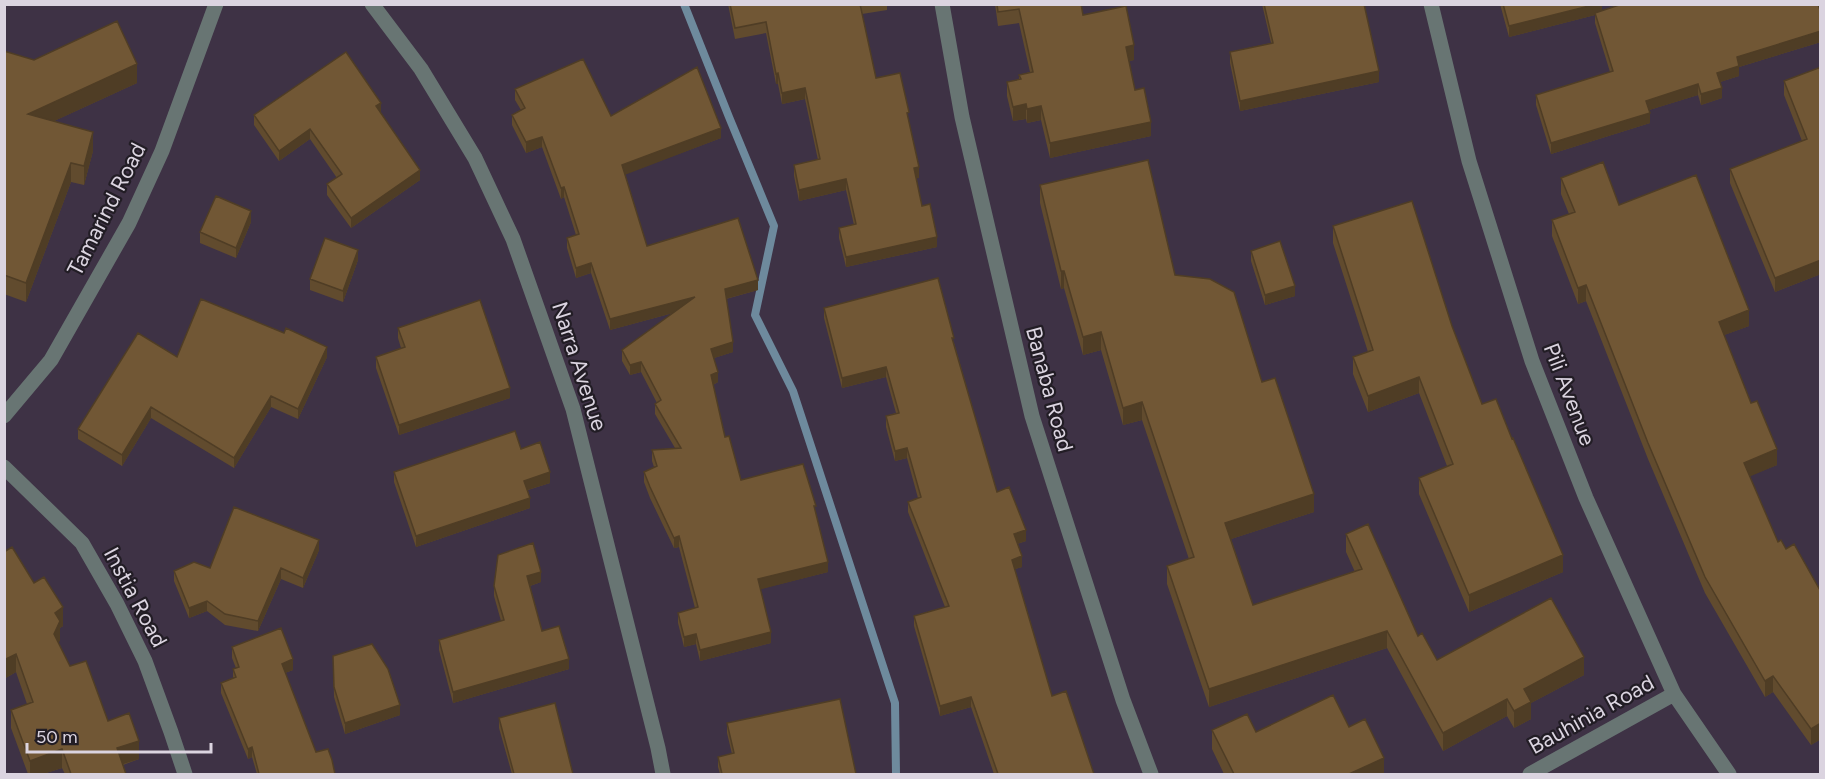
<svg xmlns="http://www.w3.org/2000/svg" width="1825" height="779" viewBox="0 0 1825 779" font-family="Figtree,sans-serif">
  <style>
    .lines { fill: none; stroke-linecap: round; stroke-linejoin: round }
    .stream { stroke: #6e8a9d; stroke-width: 8 }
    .minor { stroke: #687573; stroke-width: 15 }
    .wall { fill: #614b2e }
    .shaded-wall { fill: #4f3d25 }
    .building { fill: #715735; stroke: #4f3d25; stroke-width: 1.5 }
    .labels { text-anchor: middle; stroke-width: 4.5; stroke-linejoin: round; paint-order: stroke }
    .street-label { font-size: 22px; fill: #dbd4e0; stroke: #221d25 }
  </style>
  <rect width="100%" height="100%" fill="#3e3245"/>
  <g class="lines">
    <path class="stream" d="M684 4 729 117 774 226 755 315 793 391 895 703 896 774"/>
    <path class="minor" d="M372 4 421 69 475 158 513 239 573 409 658 748 663 774
      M942 4 962 117 1032 416 1123 700 1151 774
      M1431 4 1469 161 1532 361 1586 498 1674 694 1729 774
      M4 416 51 360 129 223 162 151 216 4
      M4 467 82 543 117 604 145 661 171 732 185 774
      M1530 774 1674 694"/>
  </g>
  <path class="wall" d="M728 4H887V10L862 14 876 78 909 123 919 178H916L922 206 937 247 846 267 839 238V228L854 225 846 190 799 201 794 176V165L818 160 805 99 782 104 778 84H776L766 33 735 39Z
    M995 4H1081L1083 15 1134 60 1129 61 1135 90 1151 136 1050 158 1041 120 1027 123 1026 119 1013 121 1007 96V82L1019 80V75L1030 72 1019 23 998 26Z
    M1262 4H1364L1379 82 1240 111 1230 63V52L1271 43Z
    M1500 4H1602V11L1821 13V42L1739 67V76L1720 82 1722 98 1701 105 1698 95 1649 110 1650 123 1551 154 1536 105V95L1610 72 1595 23V15L1509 37Z
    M4 51 34 60 137 83 54 121 93 151 84 185 71 182 26 302 4 294Z
    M1821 67V274L1775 292 1730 183V169L1802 141 1784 95V81Z
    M515 89 611 116 721 138 625 174 647 246 758 290 726 299 733 352 714 358 718 382 713 385 725 437 741 480 816 513 828 572 760 589 771 643 700 661 696 644 684 647 678 623V613L695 608 679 547 674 548 650 498 644 482V472L654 467 652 461V450L675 448 655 414V404L657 403 641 372 630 375 622 361V350L673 313 610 330 591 273 576 278 567 248V238L576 235 564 197 561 199 542 147 526 153 512 125V115L521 110 515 100Z
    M381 113 420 180 351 228 327 195V184L337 178 310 139 279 161 254 125V115Z
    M1561 178 1619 205 1749 326 1724 335 1751 403 1777 465 1749 476 1778 542 1786 549 1821 592V739L1811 745 1773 692 1765 697 1705 593 1648 459 1586 301 1578 304 1552 236V220L1569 214 1561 194Z
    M1040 185 1175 275 1262 382 1314 512 1231 539 1253 605 1355 572 1346 552V534L1418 636 1437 660 1584 675 1531 703V719L1514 728 1507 716 1443 751 1387 648 1209 707 1167 584V566L1189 559 1142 420 1123 425 1101 350 1083 355 1064 288 1061 289 1040 203Z
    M251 222 236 258 200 243V232Z
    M1333 226 1452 326 1482 404 1563 572 1469 612 1419 494V478L1447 466 1419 393 1368 412 1353 374V357L1368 352 1333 243Z
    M1251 251 1295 296 1265 305 1251 261Z
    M358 260 343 302 310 290V279Z
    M824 308 954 343 997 492 1026 541 1017 544 1022 567 1015 569 1052 696 1094 774H994L971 707 940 716 914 626V616L945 607 908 512V502L918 498 907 458 895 461 886 427V416L896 413 886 377 842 388 824 318Z
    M398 328 510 398 399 435 376 368V357L401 348 398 338Z
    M177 357H327L298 419 271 407 234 468 151 418 122 466 78 439V429Z
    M521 449 550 483 528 490 530 508 416 547 394 482V472Z
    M319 550 303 588 281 579 258 631 225 625 207 611 189 618 174 581V571L210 568Z
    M4 552 34 583 63 626 60 628V640L58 643 70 666 108 721 139 759 123 765 126 774H65L62 768 43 774H28L11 728V710L27 704 16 672 4 679Z
    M541 582 530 586 542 631 569 669 453 703 439 650V640L501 621 494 596V586Z
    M232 647 293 670 285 673 316 752 335 774H257L252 757 248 759 221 693V683L233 678V669L236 668 232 658Z
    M333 656 400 715 345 734 334 697Z
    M499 718 573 774H512L499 728Z
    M727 723 856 774H720L718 767V757L732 754 727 733Z
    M1349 727 1384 774H1224L1212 749V730L1256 732Z"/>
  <path class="shaded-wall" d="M1597 4H1602V14L1595 13V15L1509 37V26Z
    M1821 31V42L1739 67V76L1717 83V73L1737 57Z
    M1134 45V60L1126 62V47Z
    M137 64V83L28 133V114Z
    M1379 71V82L1240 111V101Z
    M778 73V84H776V74Z
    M1698 84V95L1646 111V101Z
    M805 88V99L782 104V93Z
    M1722 88V98L1701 105V94Z
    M381 103V113L376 117V106Z
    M1026 104V119L1013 121V107Z
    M1041 106V120L1027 123V109Z
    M1650 113V123L1551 154V143Z
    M1151 122V136L1050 158V143Z
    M721 128V138L622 176V165Z
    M310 129V139L279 161V151Z
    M93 132V151L84 185V166Z
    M542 137V147L526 153V142Z
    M71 163V182L26 302V283Z
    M919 167V178L914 179V168Z
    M420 170V180L351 228V218Z
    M846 179V190L799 201V190Z
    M564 187V197L561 199V188Z
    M251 211V222L236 258V248Z
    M937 237V247L846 267V257Z
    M358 250V260L343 302V291Z
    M1821 260V274L1775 292V278Z
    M591 263V273L576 278V268Z
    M1061 271H1064V288L1061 289Z
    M758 280V290L725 299V289Z
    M1586 285V301L1578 304V288Z
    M1295 286V296L1265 305V295Z
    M695 297V307L610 330V319Z
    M1749 310V326L1719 337V322Z
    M1101 332V350L1083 355V337Z
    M733 342V352L711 359V349Z
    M327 347V357L298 419V409Z
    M641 362V372L630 375V365Z
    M886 367V377L842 388V378Z
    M718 372V382L711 386V375Z
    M1419 377V393L1368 412V396Z
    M510 388V398L399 435V425Z
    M271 396V407L234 468V458Z
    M1142 402V420L1123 425V408Z
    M151 407V418L122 466V455Z
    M907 448V458L895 461V451Z
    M1777 449V465L1744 479V463Z
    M550 472V483L524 491V481Z
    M1314 494V512L1225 541V523Z
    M530 498V508L416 547V536Z
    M1026 530V541L1014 545V534Z
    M679 536V547L674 548V538Z
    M319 540V550L303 588V578Z
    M1563 555V572L1469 612V595Z
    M1022 556V567L1012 570V560Z
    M828 562V572L758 590V579Z
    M281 568V579L258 631V621Z
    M541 572V582L527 587V576Z
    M207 601V611L189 618V608Z
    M63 607V626L60 628V640L54 653 55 613Z
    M1387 631V648L1209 707V689Z
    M771 632V643L700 661V650Z
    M696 634V644L684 647V637Z
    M16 654V672L4 679V660Z
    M1584 657V675L1531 703V719L1514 728V711L1524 689Z
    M293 659V670L282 674V664Z
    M569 659V669L453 703V692Z
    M1773 676V692L1765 697V681Z
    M971 697V707L940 716V706Z
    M1507 699V716L1443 751V733Z
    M400 705V715L345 734V723Z
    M1821 723V739L1811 745V729Z
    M139 741V759L117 766V748Z
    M252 747V757L248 759V749Z
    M62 749V768L43 774H30V761Z
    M1384 758V774H1349Z"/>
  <path class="building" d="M730 4H860L876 78 900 73 909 112 907 113 919 167 914 168 922 206 930 204 937 237 846 257 839 228 856 224 846 179 799 190 794 165 820 159 805 88 782 93 778 73 776 74 766 22 735 28Z
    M997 4H1081L1083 15 1126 6 1134 45 1126 47 1135 90 1144 88 1151 122 1050 143 1041 106 1027 109 1026 104 1013 107 1007 82 1021 79 1019 75 1033 72 1019 9 998 12Z
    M1264 4H1364L1379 71 1240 101 1230 52 1273 43Z
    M1503 4H1597L1509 26Z
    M1622 4H1818L1821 13V31L1737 57 1739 66 1717 73 1722 88 1701 94 1698 84 1646 101 1650 113 1551 143 1536 95 1613 71 1595 13Z
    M117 21 137 64 28 114 93 132 84 166 71 163 26 283 4 275V51L34 60Z
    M346 52 381 103 376 106 420 170 351 218 327 184 342 174 310 129 279 151 254 115Z
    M583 59 611 116 697 67 721 128 622 165 647 246 738 218 758 280 725 289 733 342 711 349 718 372 711 375 725 437 729 436 741 480 803 464 816 506H814L828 562 758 579 771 632 700 650 696 634 684 637 678 613 698 607 679 536 674 538 650 487 644 472 657 466 652 450 681 448 655 404 661 400 641 362 630 365 622 350 695 297 610 319 591 263 576 268 567 238 579 234 564 187 561 188 542 137 526 142 512 115 525 108 515 89Z
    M1821 67V260L1775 278 1730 169 1807 139 1784 81Z
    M1148 160 1175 275 1210 279 1234 292 1262 382 1275 378 1314 494 1225 523 1253 605 1362 569 1346 534 1368 524 1418 636 1422 633 1437 660 1551 598 1584 657 1524 689 1531 702 1514 711 1507 699 1443 733 1387 631 1209 689 1167 566 1194 557 1142 402 1123 408 1101 332 1083 337 1064 271H1061L1040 185Z
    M1603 162 1619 205 1696 175 1749 310 1719 322 1751 403 1757 401 1777 449 1744 463 1778 542 1781 540 1786 549 1794 544 1821 592V723L1811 729 1773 676 1765 681 1705 577 1648 443 1586 285 1578 288 1552 220 1575 212 1561 178Z
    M216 196 251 211 236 248 200 232Z
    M1412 201 1452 326 1482 404 1496 399 1512 439 1513 438 1563 555 1469 595 1419 478 1453 464 1419 377 1368 396 1353 357 1373 350 1333 226Z
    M325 238 358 250 343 291 310 279Z
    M1280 241 1295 286 1265 295 1251 251Z
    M938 278 954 338H952L997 492 1009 487 1026 530 1014 534 1022 556 1012 560 1052 696 1066 691 1094 774H998L971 697 940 706 914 616 949 606 908 502 921 497 907 448 895 451 886 416 899 413 886 367 842 378 824 308Z
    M201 299 284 333 286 328 327 347 298 409 271 396 234 458 151 407 122 455 78 429 138 333 177 357Z
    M480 300 510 388 399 425 376 357 405 347 398 328Z
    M515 431 521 449 540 442 550 472 524 481 530 498 416 536 394 472Z
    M234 507 319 540 303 578 281 568 258 621 225 614 207 601 189 608 174 571 194 562 210 568Z
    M533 543 541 572 527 576 542 631 559 626 569 659 453 692 439 640 504 620 494 586 498 555Z
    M12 547 34 583 44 577 63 607 55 613 60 621 54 634 70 666 86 661 108 721 129 713 139 741 117 748 126 774H71L62 749 30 761 11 710 33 702 16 654 4 660V552Z
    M281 628 293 659 282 664 316 752 328 749 332 760 335 774H259L252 747 248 749 221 683 236 677 233 669 239 667 232 647Z
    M372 644 388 669 400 705 345 723 334 687 333 656Z
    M1333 695 1349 727 1365 719 1384 758 1349 774H1234L1212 730 1247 714 1256 732Z
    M840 699 856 774H722L718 757 734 753 727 723Z
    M555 703 573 774H514L499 718Z"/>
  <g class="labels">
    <g class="street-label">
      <text transform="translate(106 209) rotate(-63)" y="8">Tamarind Road</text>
      <text transform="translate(580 366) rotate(72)" y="8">Narra Avenue</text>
      <text transform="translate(1050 389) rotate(75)" y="8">Banaba Road</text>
      <text transform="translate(1570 394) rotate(69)" y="8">Pili Avenue</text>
      <text transform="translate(136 597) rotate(62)" y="8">Instia Road</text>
      <text transform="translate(1591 714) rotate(-29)" y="8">Bauhinia Road</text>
    </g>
  </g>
  <rect width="1825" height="779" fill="none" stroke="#dbd4e0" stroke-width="12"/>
  <path d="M27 743v9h184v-9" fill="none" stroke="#dbd4e0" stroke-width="3"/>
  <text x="36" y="743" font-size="18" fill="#dbd4e0" stroke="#221d25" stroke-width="4.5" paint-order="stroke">50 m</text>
</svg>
